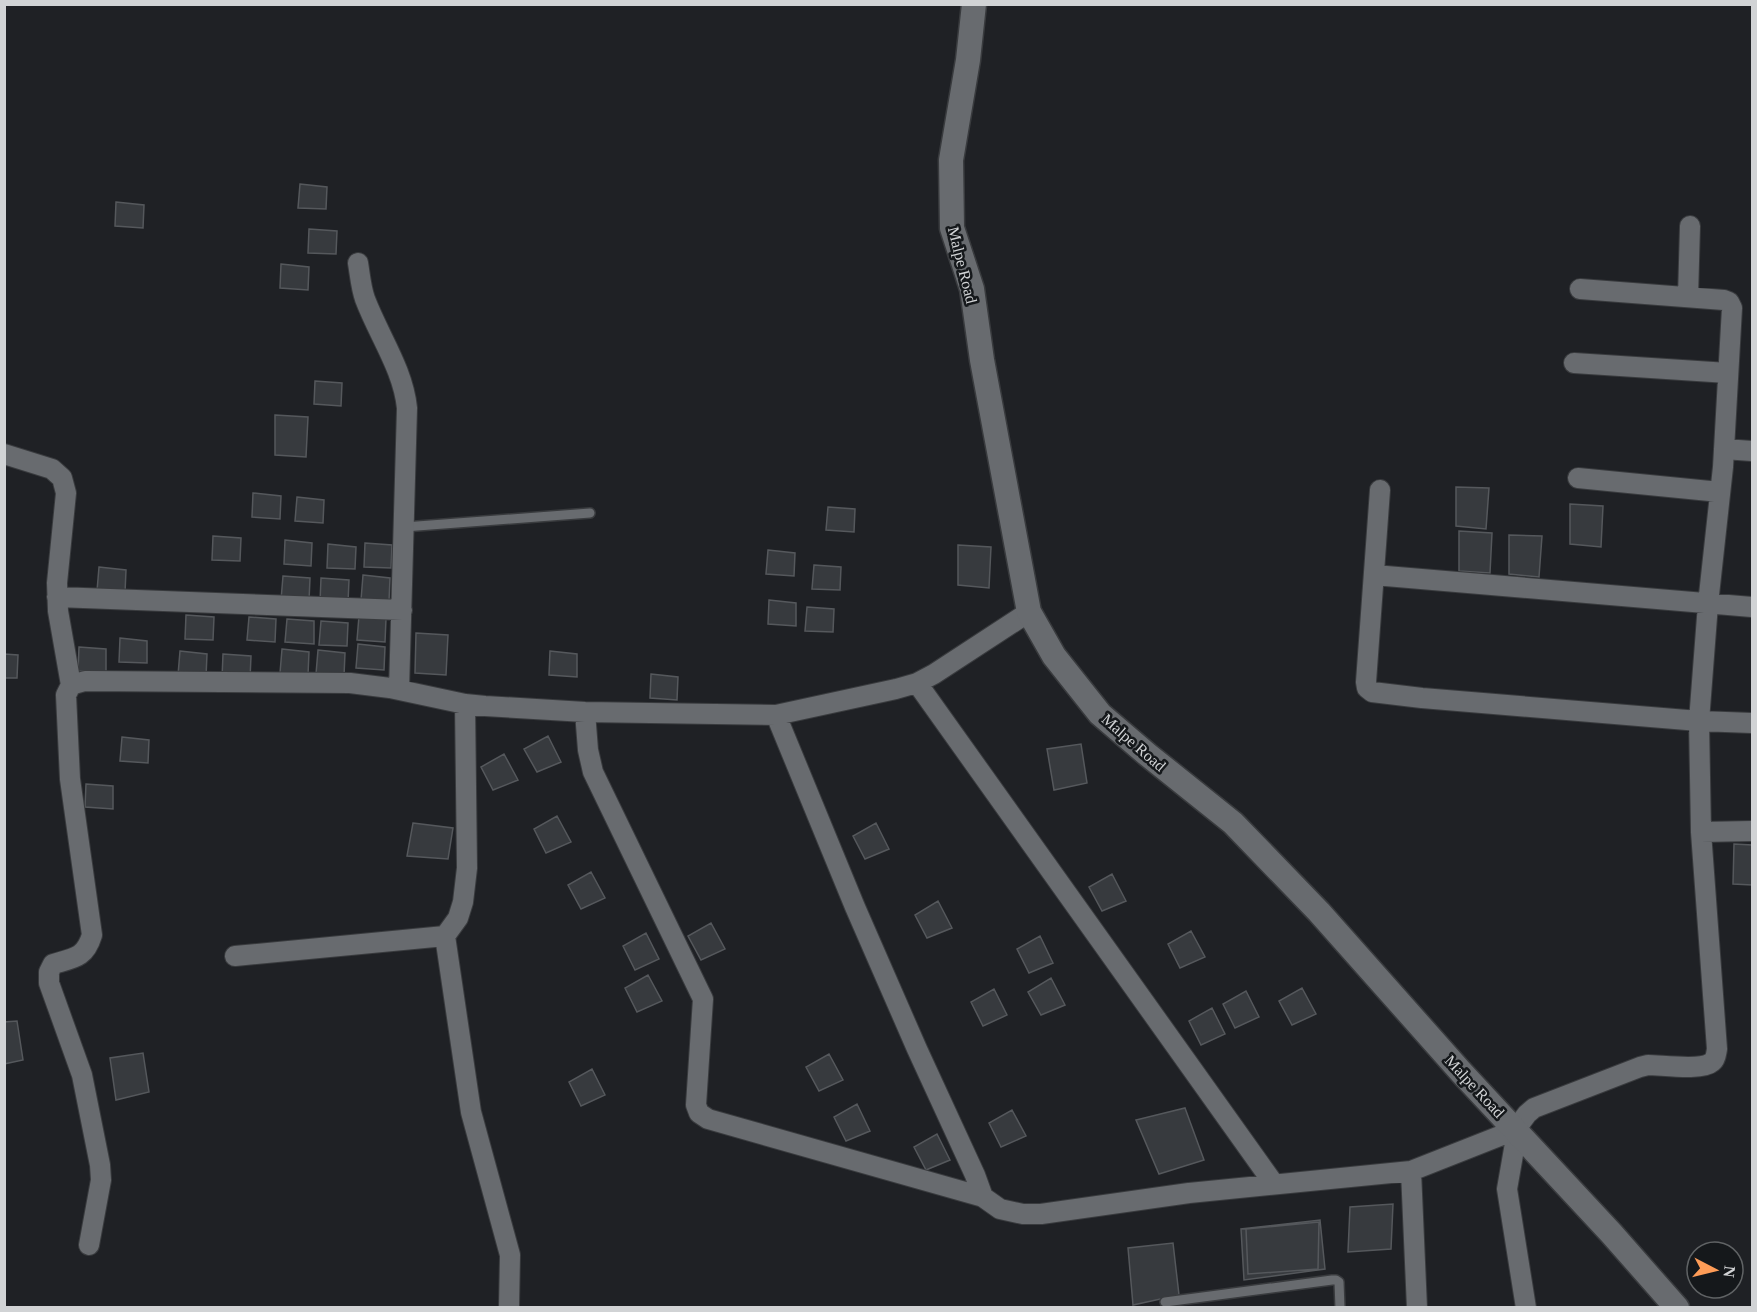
<svg xmlns="http://www.w3.org/2000/svg" width="1757" height="1312" viewBox="0 0 1757 1312" font-family="'Times New Roman',serif">
  <style>
    .building { fill: #373a3e; stroke: #55585c; stroke-width: 1.5 }
    .lines { fill: none; stroke-linecap: round; stroke-linejoin: round }
    .service-casing { stroke: #393b3e; stroke-width: 12 }
    .minor-casing { stroke: #393b3e; stroke-width: 22 }
    .tertiary-casing { stroke: #393b3e; stroke-width: 27 }
    .service { stroke: #686b6f; stroke-width: 9 }
    .minor { stroke: #686b6f; stroke-width: 20 }
    .tertiary { stroke: #686b6f; stroke-width: 24 }
    .labels { text-anchor: middle; stroke-width: 5; stroke-linejoin: round; paint-order: stroke }
    .street-label { font-size: 16px; fill: #d1d3d5; stroke: #15181b }
  </style>
  <rect width="100%" height="100%" fill="#1f2125"/>
  <path class="building" d="M300 184 327 187 326 209 298 208Z
    M116 202 144 205 143 228 115 226Z
    M309 229 337 231 336 254 308 253Z
    M281 264 309 267 308 290 280 288Z
    M315 381 342 383 341 406 314 404Z
    M275 415 308 417 306 457 275 455Z
    M1456 487 1489 488 1486 529 1456 526Z
    M253 493 281 496 280 519 252 517Z
    M297 497 324 500 323 523 295 521Z
    M1570 504 1603 506 1601 547 1570 544Z
    M828 507 855 509 854 532 826 530Z
    M1459 531 1492 533 1490 573 1459 571Z
    M1509 535 1542 536 1539 577 1509 574Z
    M213 536 241 538 240 561 212 560Z
    M285 540 312 543 311 566 284 564Z
    M365 543 392 545 391 568 364 567Z
    M328 544 356 547 355 569 327 568Z
    M958 545 991 547 989 588 958 585Z
    M768 550 795 553 794 576 766 574Z
    M814 565 841 567 840 590 812 589Z
    M99 567 126 570 125 593 97 591Z
    M363 575 390 578 389 601 361 600Z
    M283 576 310 578 309 601 281 600Z
    M321 578 349 580 348 603 320 602Z
    M769 600 796 603V626L768 624Z
    M807 607 834 609 833 632 805 631Z
    M186 615 214 617 213 640 185 639Z
    M359 616 386 619 385 642 357 640Z
    M249 617 276 619 275 642 247 640Z
    M287 619 314 621V644L285 642Z
    M321 621 348 623 347 646 319 645Z
    M416 633 448 635 446 675 415 673Z
    M120 638 147 641V663L119 662Z
    M358 644 385 647 384 670 356 668Z
    M79 647 106 649V672L78 671Z
    M282 649 309 652 308 675 280 673Z
    M318 650 345 653 344 676 316 674Z
    M180 651 207 654 206 677 178 675Z
    M550 651 577 654V677L549 675Z
    M4 654 18 655 17 678H4Z
    M223 654 251 656 250 679 222 678Z
    M651 674 678 677 677 700 650 698Z
    M548 736 561 762 537 772 524 749Z
    M122 737 149 740 148 763 120 761Z
    M1081 744 1087 783 1054 790 1047 749Z
    M504 754 518 780 493 790 481 767Z
    M86 784 113 786V809L85 807Z
    M557 816 571 842 546 853 534 829Z
    M413 823 453 828 448 859 407 856Z
    M876 823 889 849 865 859 853 836Z
    M1734 844 1752 845V885L1733 884Z
    M591 872 605 898 581 909 568 885Z
    M1112 874 1126 901 1102 911 1089 887Z
    M938 901 952 928 927 938 915 915Z
    M711 923 725 949 701 960 688 936Z
    M1191 931 1205 957 1180 968 1168 944Z
    M646 933 659 959 635 970 623 946Z
    M1040 936 1053 963 1029 973 1017 949Z
    M648 975 662 1001 637 1012 625 988Z
    M1051 978 1065 1005 1041 1015 1028 992Z
    M1302 988 1316 1014 1292 1025 1279 1001Z
    M994 989 1007 1015 983 1026 971 1002Z
    M1246 991 1259 1017 1235 1028 1223 1004Z
    M1212 1008 1225 1034 1201 1045 1189 1021Z
    M17 1021 23 1060 4 1064V1022Z
    M143 1053 149 1092 116 1100 110 1058Z
    M829 1054 843 1080 819 1091 806 1067Z
    M592 1069 605 1095 581 1106 569 1082Z
    M857 1104 870 1131 846 1141 834 1117Z
    M1185 1108 1204 1160 1159 1174 1136 1120Z
    M1012 1110 1026 1136 1001 1147 989 1123Z
    M937 1134 950 1160 926 1170 914 1147Z
    M1393 1204 1391 1249 1348 1252 1350 1207Z
    M1320 1220 1325 1269 1244 1280 1241 1229Z
    M1319 1222 1318 1269 1248 1274 1246 1229Z
    M1173 1243 1179 1295 1133 1305 1128 1248Z"/>
  <g class="lines">
    <defs>
      <path id="service" d="M404 527 590 513
        M1165 1302 1332 1280H1336L1339 1282 1340 1308"/>
      <path id="minor" d="M358 263C360 275 361 288 365 299 379 336 403 369 407 408L399 690
        M1688 297 1690 226
        M1574 363 1728 373
        M1724 449 1752 451
        M4 454 52 469 62 478 66 493 57 583 58 611 71 685
        M1578 478 1720 492
        M1380 490 1366 682 1367 688 1372 692 1422 698 1699 721 1752 723
        M1374 575 1752 607
        M57 597 402 610
        M917 683 1274 1184
        M585 712 588 750 593 772 703 999 696 1105 699 1113 708 1119 983 1197
        M776 715 855 907 917 1049 975 1175 983 1197 1000 1209 1023 1214H1041L1189 1193 1411 1171 1515 1130 1527 1114 1534 1108 1640 1067 1648 1065C1662 1065 1702 1071 1712 1062 1716 1059 1716 1054 1717 1049L1701 832 1699 721 1708 604 1723 467 1732 308 1729 302 1724 300 1580 289
        M1701 832 1752 831
        M445 936 471 1112 510 1255 509 1308
        M235 956 445 936 458 918 463 902 467 868 465 704
        M1517 1132 1507 1189 1526 1308
        M1411 1171 1417 1308
        M89 1245 101 1180 100 1165 82 1075 49 983V972L53 964C74 958 85 958 92 935L70 779 66 695 71 685 85 681 350 683 390 688 465 704 485 706 585 712 776 715 896 689 917 683 934 674 1029 612"/>
      <path id="tertiary" d="M974 4 968 60 951 160 952 228 972 289 982 360 1029 612 1054 656 1100 714 1148 755 1233 823 1319 912 1461 1072 1611 1233 1677 1308"/>
    </defs>
    <use href="#service" class="service-casing"/>
    <use href="#minor" class="minor-casing"/>
    <use href="#tertiary" class="tertiary-casing"/>
    <use href="#service" class="service"/>
    <use href="#minor" class="minor"/>
    <use href="#tertiary" class="tertiary"/>
  </g>
  <g class="labels">
    <g class="street-label">
      <text transform="translate(963 265) rotate(76)" y="6">Malpe Road</text>
      <text transform="translate(1134 742) rotate(41)" y="6">Malpe Road</text>
      <text transform="translate(1475 1086) rotate(47)" y="6">Malpe Road</text>
    </g>
  </g>
  <rect width="1757" height="1312" fill="none" stroke="#d1d3d5" stroke-width="12"/>
  <g transform="translate(1715 1270) rotate(97)"><circle r="28" fill="#15181b" stroke="#606365" stroke-width="1.5"/>
  <path d="M0-4.5L10 22L0 15L-10 22Z" fill="#fe9c57"/>
  <text y="-9" font-size="16" font-weight="bold" text-anchor="middle" fill="#d1d3d5">N</text>
  </g>
</svg>
